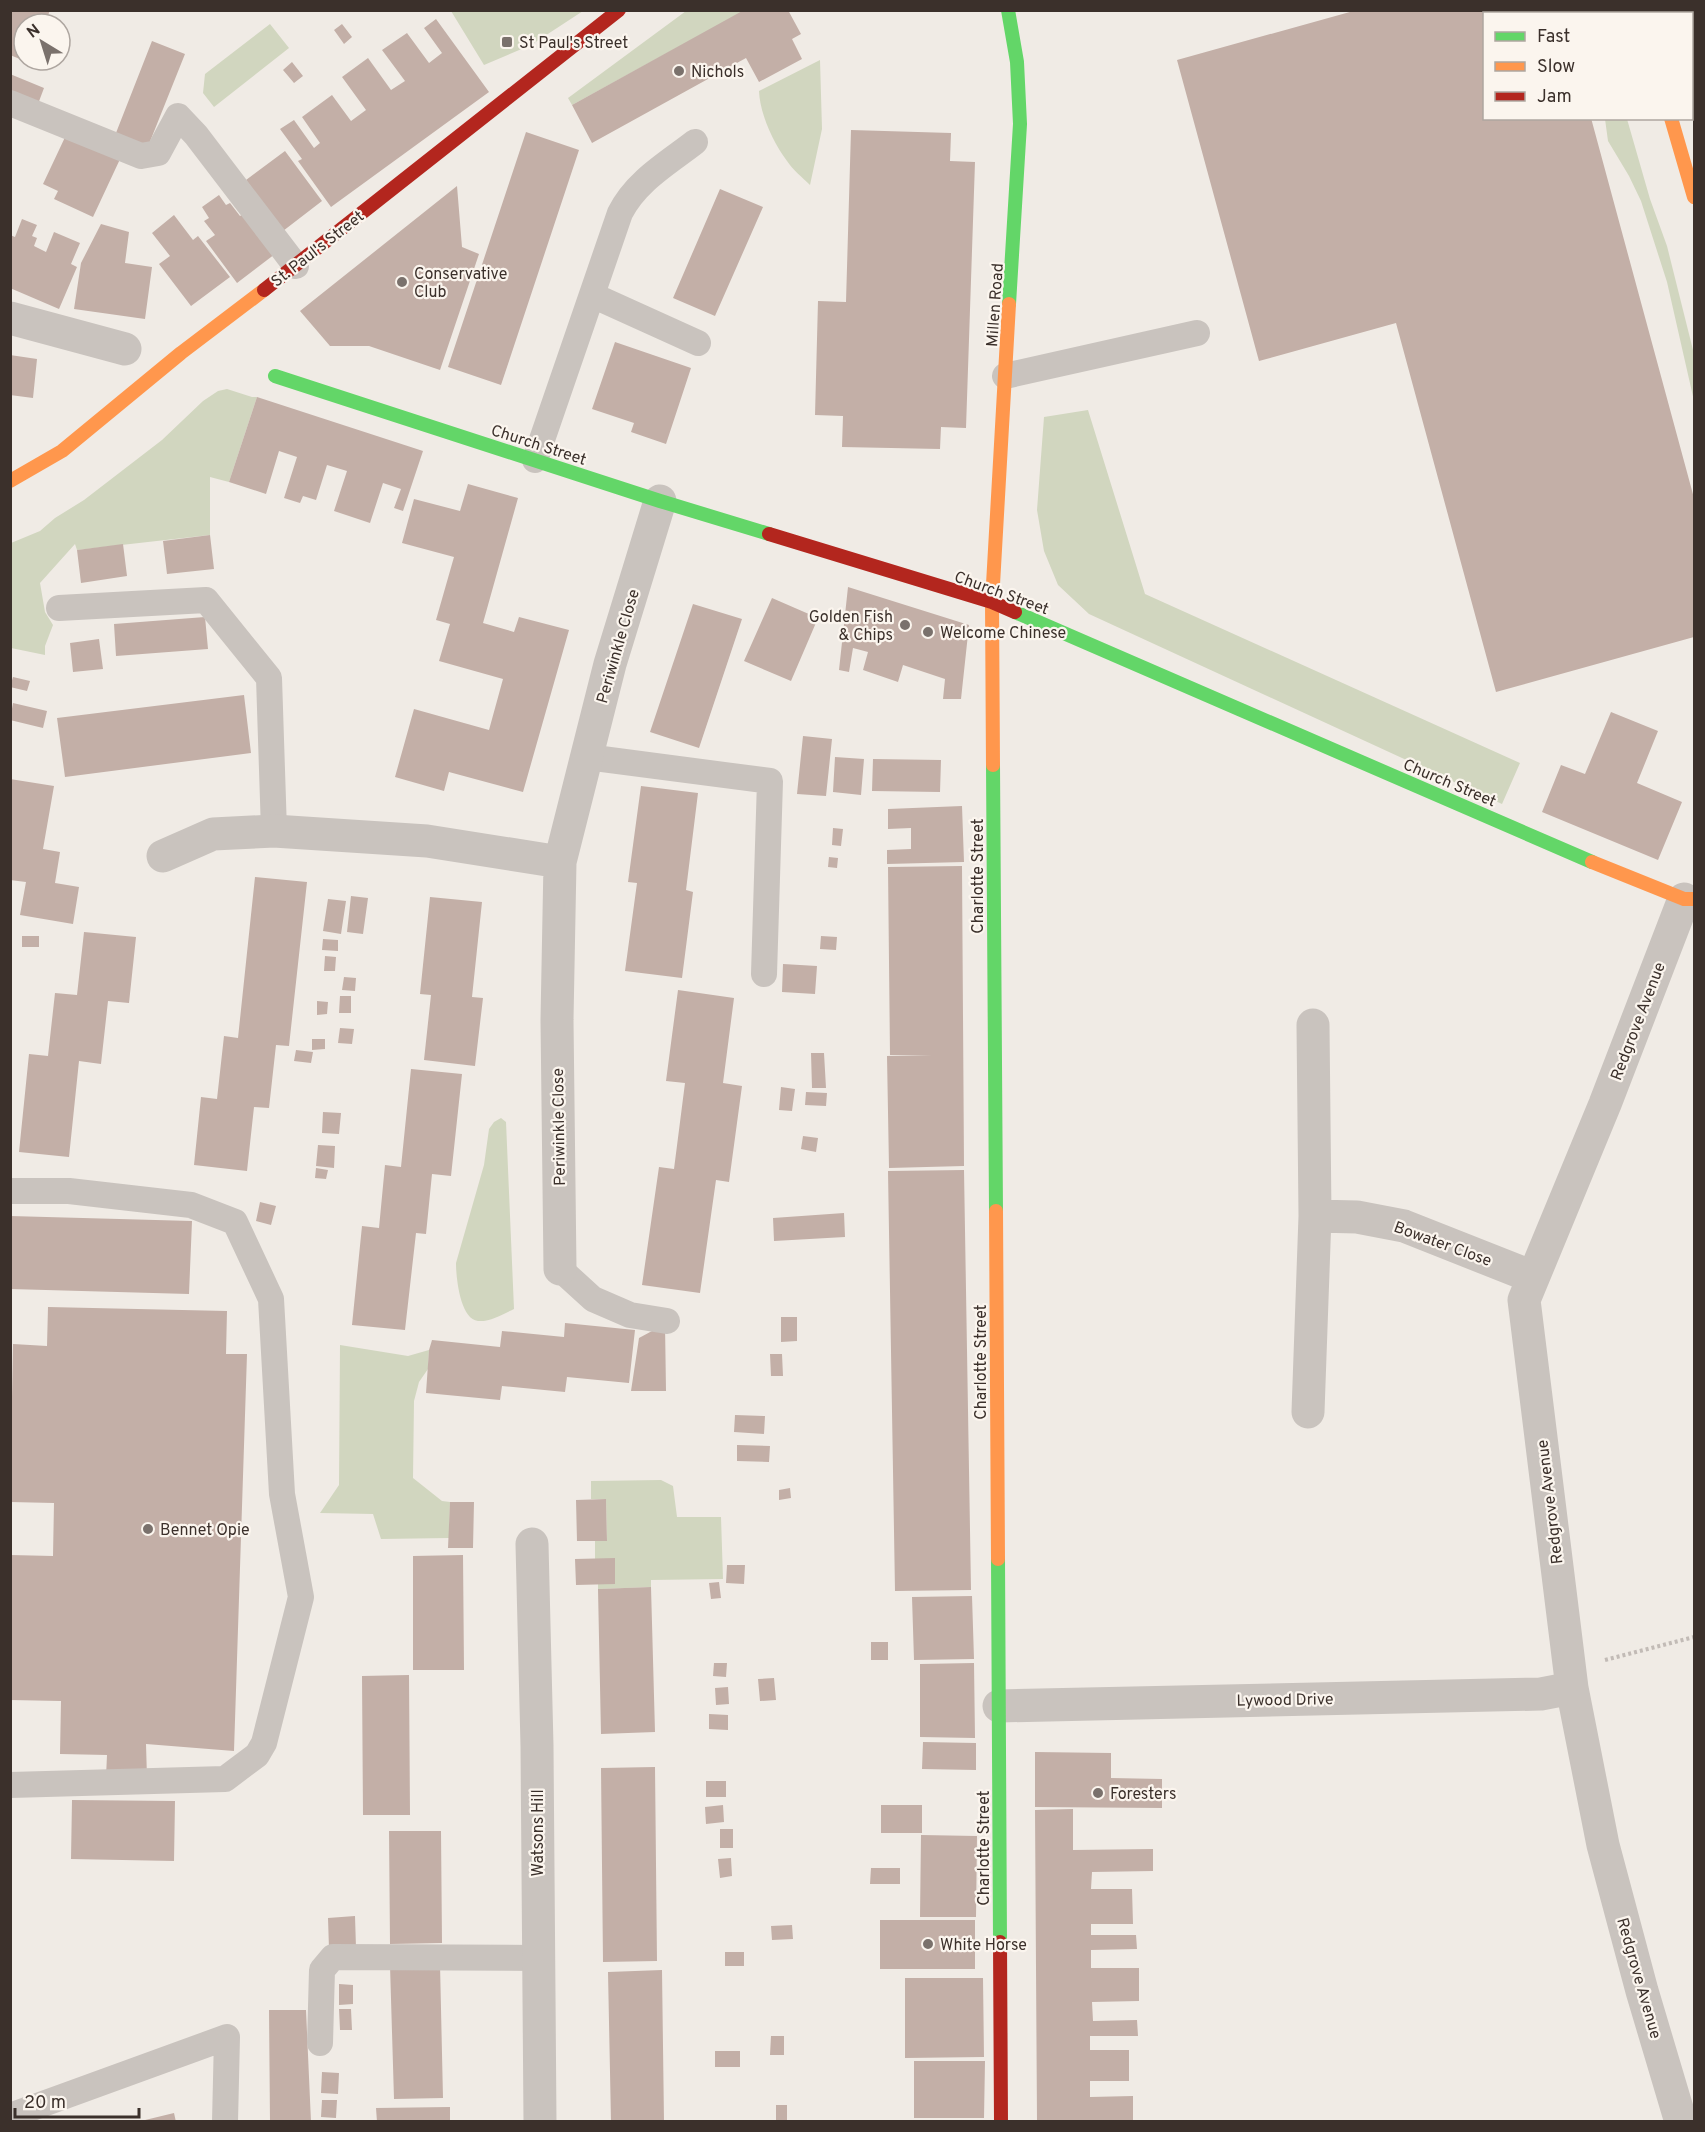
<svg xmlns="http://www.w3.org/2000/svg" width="1705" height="2132" viewBox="0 0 1705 2132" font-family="Overpass,sans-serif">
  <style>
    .green { fill: #d1d6bf }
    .building { fill: #c3afa7 }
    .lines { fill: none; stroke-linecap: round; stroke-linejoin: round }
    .path { stroke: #c2bbb6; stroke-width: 4; stroke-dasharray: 3 3; stroke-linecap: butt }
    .lane { stroke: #c9c3be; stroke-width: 26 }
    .street { stroke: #c9c3be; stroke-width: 33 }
    .fast { stroke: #63d668; stroke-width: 14 }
    .slow { stroke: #ff974d; stroke-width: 14 }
    .jam { stroke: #b3261e; stroke-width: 14 }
    .poi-dot { fill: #7a716c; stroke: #fbf5ee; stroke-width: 2 }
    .labels { text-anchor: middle; stroke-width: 4.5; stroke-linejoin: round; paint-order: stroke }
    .poi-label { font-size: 16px; fill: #3b302b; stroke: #fbf5ee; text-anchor: start }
    .street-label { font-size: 16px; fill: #3b302b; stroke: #fbf5ee }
  </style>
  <rect width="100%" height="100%" fill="#f0ebe5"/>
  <path class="green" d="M451 11H583L531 45 484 65Z
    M686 11H744L572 105 568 98Z
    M270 24 289 48 214 107 203 93 205 74Z
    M820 60 822 129 810 185C802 177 793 170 787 161 773 142 760 114 759 91Z
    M1605 119H1627L1650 199 1667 246 1694 354V401L1667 282 1641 201 1629 176 1608 141Z
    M227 389 252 397H257L229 482 210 477V535L77 550 75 544 40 583 45 612 53 625 45 646V655L11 648V543L40 531 55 518 84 500 162 440 203 401 218 391Z
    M1088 410 1145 594 1520 763 1502 804 1089 614 1058 585 1044 551 1037 510 1044 417Z
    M501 1118 506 1122 514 1309C503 1314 490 1322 478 1321 460 1319 456 1277 456 1263L484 1165 489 1129 494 1122Z
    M340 1345 408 1356 429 1350 428 1369 419 1382 414 1401 413 1478 442 1501 450 1502 449 1538 381 1539 373 1514 320 1513 339 1485Z
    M661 1480 673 1486 677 1517H721L723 1579 651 1580V1587L598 1589V1584L615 1583V1559H595V1541L607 1540 606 1499H591V1481Z"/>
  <path class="building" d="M10 10H50L45 24H24V29L19 27 15 36 24 40V60H51L47 70 10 55Z
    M744 10H788L801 34 792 39 802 59 759 82 746 58 592 143 572 105Z
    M1357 10H1561L1562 14H1484V118H1591L1694 498V637L1496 692 1396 323 1259 361 1177 60Z
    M436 19 489 92 331 207 298 161 302 159 280 129 294 120 314 148 320 143 302 117 332 95 351 121 366 110 342 77 368 58 391 90 405 81 382 50 407 33 429 63 442 53 424 28Z
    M342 24 352 37 344 44 334 30Z
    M152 41 185 54 147 149 114 138Z
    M292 62 303 76 294 83 283 70Z
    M10 74 44 88 38 104 10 93Z
    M851 130 951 133 950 161 975 162 966 428 941 427 940 449 842 447 843 416 815 415 818 301 846 302Z
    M526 132 579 150 501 385 448 367Z
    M67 133 121 157 93 217 54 199 58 191 43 184Z
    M285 151 322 201 283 231 246 180Z
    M457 186 462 247 479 254 440 370 369 346H330L300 311Z
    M720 189 763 207 715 316 673 298Z
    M219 195 226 205 230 203 240 216 245 213 275 254 237 283 206 241 215 235 204 221 209 218 202 207Z
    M174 215 193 240 198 236 230 277 191 306 159 264 170 256 152 233Z
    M22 219 37 225 32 236 37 238 34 246 46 252 54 232 80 243 71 264 77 267 59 309 10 288V235L15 237Z
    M101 224 129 232 125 263 152 267 145 319 74 309 81 263Z
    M615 342 691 368 666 444 631 432 634 423 592 409Z
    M10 355 37 359 33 398 10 395Z
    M257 397 423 451 403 511 394 508 401 489 383 483 370 523 334 511 347 471 327 465 316 500 303 496 300 503 284 498 297 457 279 451 266 494 229 482Z
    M468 484 518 498 483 623 514 632 519 617 569 630 523 792 449 772 444 791 395 777 414 709 489 730 503 679 439 661 450 624 436 620 454 557 402 543 414 499 460 511Z
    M210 535 214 569 167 574 163 541Z
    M123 544 127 576 81 583 77 550Z
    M848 587 969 625 961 699H943L945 679 903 665 898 682 863 670 868 652 853 648 849 672 839 670Z
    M772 598 818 618 791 681 744 661Z
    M693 604 742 619 699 748 650 732Z
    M205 617 208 649 116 656 114 624Z
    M99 639 103 669 73 672 70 643Z
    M13 677 30 681 27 691 10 687Z
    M244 695 251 753 65 777 57 718Z
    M13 703 47 711 43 728 10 720Z
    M1611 712 1658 731 1637 783 1682 802 1658 860 1542 812 1561 765 1585 774Z
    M803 736 832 739 826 796 797 794Z
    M835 757 864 759 861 795 833 792Z
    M873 759 941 760 940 792 872 791Z
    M10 779 54 786 43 849 60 852 55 883 79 887 73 924 20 915 26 882 10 880Z
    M641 786 698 793 686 890 693 892 682 978 625 971 637 883 628 882Z
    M962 806 964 862 887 864V850L911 849V828L888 829V809Z
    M833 828 843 829 841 846 832 845Z
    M829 857 838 858 837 868 828 867Z
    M962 866 964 1166 889 1168 887 1056 932 1055H890L888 867Z
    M255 877 307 882 289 1046 276 1045 269 1108 254 1107 247 1171 194 1165 201 1097 217 1099 224 1036 238 1038Z
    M351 896 368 898 363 934 347 932Z
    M430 897 482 902 472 997 483 998 475 1066 424 1060 431 995 420 994Z
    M328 899 346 901 341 934 323 931Z
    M84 932 136 937 129 1003 108 1001 101 1064 79 1061 69 1157 19 1152 29 1054 48 1056 55 993 77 995Z
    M22 936H39V947H22Z
    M821 936 837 937 836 950 820 949Z
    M323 939 338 940V951L322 950Z
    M325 956 336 957 335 971H324Z
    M783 964 817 966 815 994 782 992Z
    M344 977 356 978 355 991 342 990Z
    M678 990 734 998 723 1083 742 1086 729 1182 716 1180 700 1293 642 1285 659 1167 674 1169 685 1083 666 1081Z
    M340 996H351V1013H339Z
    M317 1001 328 1002 327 1014 317 1015Z
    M340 1028 354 1029 352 1044 338 1043Z
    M312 1039H325V1049L312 1050Z
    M296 1050 313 1052 311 1063 294 1061Z
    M811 1053H824L826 1088H812Z
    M411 1069 462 1074 451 1176 432 1174 426 1234 416 1233 405 1330 352 1325 362 1226 379 1228 385 1165 401 1167Z
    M781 1087 795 1089 792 1111 779 1110Z
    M806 1092 827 1093 826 1106 805 1105Z
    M323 1112 341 1113 339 1134 322 1133Z
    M803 1136 818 1138 816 1152 801 1149Z
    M318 1145 335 1146 334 1168 316 1166Z
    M316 1168 328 1170 326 1179 315 1178Z
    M964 1170 971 1590 895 1591 888 1171Z
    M260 1202 276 1206 271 1225 256 1221Z
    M844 1213 845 1237 774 1241 773 1218Z
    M10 1216 192 1221 189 1294 10 1289Z
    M48 1307 227 1311 226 1354H247L234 1751 146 1744 147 1778 106 1777 107 1755 60 1754 61 1701 10 1700V1555L53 1556 54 1503 10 1502 13 1344 47 1346Z
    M781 1317H797V1341L781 1342Z
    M565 1323 635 1330 629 1383 567 1377 565 1392 502 1386 500 1400 426 1393 429 1350 432 1340 500 1347 502 1331 564 1337Z
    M665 1324 666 1391H631L639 1338Z
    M770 1354H782L783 1376H771Z
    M735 1415 765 1416 764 1434 734 1432Z
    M737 1445 770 1446 769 1462 737 1461Z
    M790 1488 791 1498 779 1500V1490Z
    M606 1499 607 1541H577L576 1500Z
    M450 1502H474L473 1548H448Z
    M463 1555 464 1670H413V1556Z
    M615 1558V1584L576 1585 575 1559Z
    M727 1565H745L744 1584 726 1583Z
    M719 1582 721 1598 711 1599 709 1583Z
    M651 1587 655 1732 601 1734 598 1589Z
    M972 1596 974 1659 914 1660 912 1597Z
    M871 1642H888V1660H871Z
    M714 1663H727L726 1677 713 1676Z
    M974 1663 975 1738 920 1737V1664Z
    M409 1675 410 1815H363L362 1676Z
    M774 1678 776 1700 760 1701 758 1679Z
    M728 1687 729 1704 716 1705 715 1688Z
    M709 1714 728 1715V1730L709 1729Z
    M923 1742 976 1743V1770L922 1769Z
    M1035 1752 1111 1753V1778L1162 1779V1808L1035 1807Z
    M655 1767 657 1961 603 1962 601 1768Z
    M706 1781H726V1797H706Z
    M72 1800 175 1801 174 1861 71 1859Z
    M723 1805 724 1822 706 1824 705 1807Z
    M881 1805H922V1833H881Z
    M1073 1809V1850L1153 1849V1871L1092 1872 1091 1889H1132L1133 1924H1091V1935H1136L1137 1949 1091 1950V1968H1139V2001L1092 2002 1093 2021 1137 2020 1138 2036H1090V2050H1129V2081H1090V2097L1133 2096V2122H1037L1035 1810Z
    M720 1829H733V1848H720Z
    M389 1831H441L442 1943 390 1944Z
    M921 1835 977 1836 976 1917H920Z
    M731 1858 732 1876 720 1878 718 1859Z
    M871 1868H900V1884H870Z
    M355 1916 356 1948 329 1949 328 1918Z
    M880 1920H975V1969H880Z
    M792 1925 793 1939 772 1940 771 1926Z
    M725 1952H744V1966H725Z
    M440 1964 443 2098 394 2099 390 1965Z
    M662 1970 664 2122H611L608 1972Z
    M905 1978H983L984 2057 905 2058Z
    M339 1984 353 1985V2004L339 2005Z
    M339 2009H351L352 2030H340Z
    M269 2010H306L311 2122H270Z
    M771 2036H784V2055H770Z
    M715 2051H740V2067H715Z
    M914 2061H985L984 2118H914Z
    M322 2072 339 2073 338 2094 321 2093Z
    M322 2100H337L336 2118 321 2117Z
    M776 2105H787V2122H776Z
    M450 2107V2122H377L376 2108Z
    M174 2113 176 2122H141V2121Z"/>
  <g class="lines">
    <path class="path" d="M1684 10 1685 14
      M1692 35 1694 45
      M1605 1660 1694 1637"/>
    <path class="lane" d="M10 103 141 156 158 153 178 116 196 135 296 266
      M592 295 698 343
      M1005 376 1197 333
      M535 460 620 213C636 181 668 163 695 142
      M59 608 206 600 269 678 274 831
      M587 757 770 781 764 974
      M10 1191H69L191 1205 235 1222 271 1299 282 1494 301 1597 264 1743 257 1755 225 1779 10 1785
      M560 1269 593 1299 630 1315 667 1321
      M320 2043 322 1970 333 1957 538 1958
      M10 2116 227 2037 225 2122"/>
    <path class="street" d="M10 318 125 349
      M163 856 213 834 274 831 427 841 560 862
      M1315 1216 1357 1217 1404 1226 1533 1277
      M560 1269 557 1020 560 862 610 664 660 501
      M1308 1412 1315 1216 1313 1025
      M532 1544 537 1746 540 2122
      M999 1706 1541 1694 1572 1688
      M1681 2122 1642 1991 1603 1845 1572 1688 1524 1300 1605 1104 1684 899"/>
    <path class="fast" d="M1008 10 1017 62 1020 124 1009 304
      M275 376 660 501 769 534
      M1015 612 1592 862
      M993 765 996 1211
      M998 1559 1000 1942"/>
    <path class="slow" d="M1671 118 1694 197
      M10 481 62 451 181 353 264 290
      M993 765 992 602 1009 304
      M1592 862 1684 899H1694
      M996 1211 998 1559"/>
    <path class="jam" d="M1641 10V14
      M264 290 619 10
      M769 534 992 602 1015 612
      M1000 1942 1001 2122"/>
  </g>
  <g class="poi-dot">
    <rect x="501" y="36" width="12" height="12" rx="3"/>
    <circle cx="679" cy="71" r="6"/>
    <circle cx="402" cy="282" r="6"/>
    <circle cx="905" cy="625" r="6"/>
    <circle cx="928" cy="632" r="6"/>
    <circle cx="148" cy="1529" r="6"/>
    <circle cx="1098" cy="1793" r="6"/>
    <circle cx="928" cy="1944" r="6"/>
  </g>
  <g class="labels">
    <g class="poi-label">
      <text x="519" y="48">St Paul's Street</text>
      <text x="691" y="77">Nichols</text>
      <text x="414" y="279">Conservative<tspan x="414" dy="18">Club</tspan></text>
      <text x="893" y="622" text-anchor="end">Golden Fish<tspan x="893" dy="18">&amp; Chips</tspan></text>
      <text x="940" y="638">Welcome Chinese</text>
      <text x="160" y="1535">Bennet Opie</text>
      <text x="1110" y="1799">Foresters</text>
      <text x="940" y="1950">White Horse</text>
    </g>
    <g class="street-label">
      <text transform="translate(317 248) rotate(-38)" y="6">St. Paul's Street</text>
      <text transform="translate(994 305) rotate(-86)" y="6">Millen Road</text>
      <text transform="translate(539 444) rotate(18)" y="6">Church Street</text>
      <text transform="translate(1002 592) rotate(20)" y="6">Church Street</text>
      <text transform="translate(617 646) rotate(-74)" y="6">Periwinkle Close</text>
      <text transform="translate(1450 782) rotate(23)" y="6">Church Street</text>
      <text transform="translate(977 876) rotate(-90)" y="6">Charlotte Street</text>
      <text transform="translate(1637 1021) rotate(-69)" y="6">Redgrove Avenue</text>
      <text transform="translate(558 1127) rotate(-91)" y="6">Periwinkle Close</text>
      <text transform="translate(1443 1243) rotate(20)" y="6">Bowater Close</text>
      <text transform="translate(980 1362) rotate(-90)" y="6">Charlotte Street</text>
      <text transform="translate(1549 1502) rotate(-97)" y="6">Redgrove Avenue</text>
      <text transform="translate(1285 1699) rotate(-1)" y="6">Lywood Drive</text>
      <text transform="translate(537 1833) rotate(-90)" y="6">Watsons Hill</text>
      <text transform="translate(983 1848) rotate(-90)" y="6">Charlotte Street</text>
      <text transform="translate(1640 1978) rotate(74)" y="6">Redgrove Avenue</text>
    </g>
  </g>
  <rect width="1705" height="2132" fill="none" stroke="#3b302b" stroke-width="24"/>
  <rect x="1483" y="12" width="210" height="108" fill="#fbf5ee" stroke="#aea6a0" stroke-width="1.5"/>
  <rect x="1495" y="32" width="30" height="9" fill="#63d668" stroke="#aea6a0" stroke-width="1.5"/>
  <text x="1537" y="42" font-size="18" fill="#3b302b">Fast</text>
  <rect x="1495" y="62" width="30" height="9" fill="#ff974d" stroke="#aea6a0" stroke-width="1.5"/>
  <text x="1537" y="72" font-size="18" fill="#3b302b">Slow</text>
  <rect x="1495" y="92" width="30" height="9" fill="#b3261e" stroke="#aea6a0" stroke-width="1.5"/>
  <text x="1537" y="102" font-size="18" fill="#3b302b">Jam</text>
  <g transform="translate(42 42) rotate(322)"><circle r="28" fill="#fbf5ee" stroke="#aea6a0" stroke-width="1.5"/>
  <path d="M0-4.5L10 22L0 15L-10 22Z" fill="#7a716c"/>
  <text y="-9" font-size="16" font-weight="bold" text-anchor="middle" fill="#3b302b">N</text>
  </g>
  <path d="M15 2108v9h124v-9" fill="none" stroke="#3b302b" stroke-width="3"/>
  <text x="24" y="2108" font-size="18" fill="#3b302b" stroke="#fbf5ee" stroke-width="4.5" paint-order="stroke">20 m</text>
</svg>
